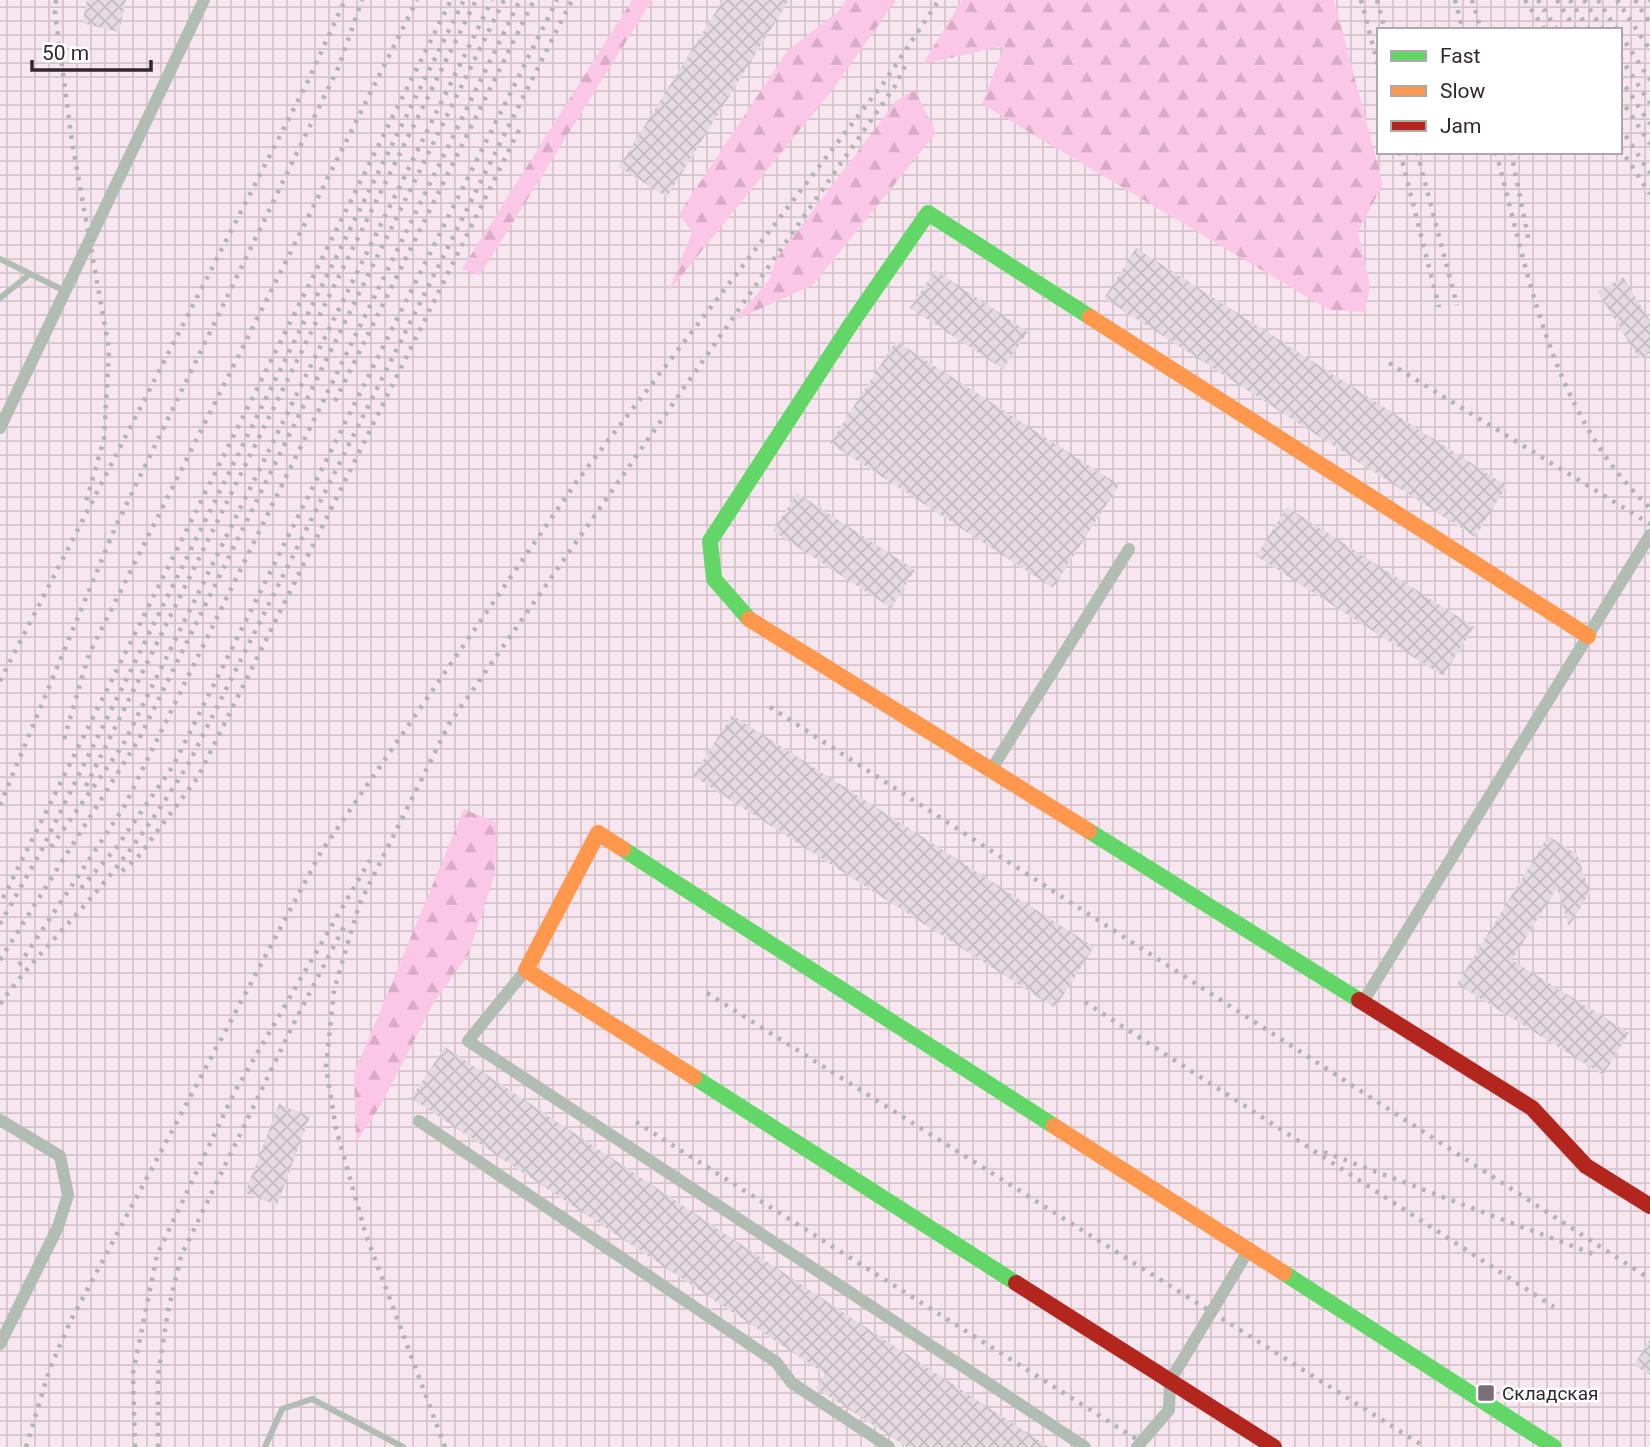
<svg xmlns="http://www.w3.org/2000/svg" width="1650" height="1447" viewBox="0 0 1650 1447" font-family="Roboto,sans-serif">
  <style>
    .industrial { fill: url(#industrial-grid); fill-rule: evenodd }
    .forest { fill: url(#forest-firs) }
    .building { fill: url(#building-cross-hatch) }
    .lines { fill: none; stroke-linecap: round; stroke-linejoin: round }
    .lane { stroke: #b1bdb3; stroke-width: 6 }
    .street { stroke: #b1bdb3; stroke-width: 12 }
    .fast { stroke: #63d668; stroke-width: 16 }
    .slow { stroke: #ff974d; stroke-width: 16 }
    .jam { stroke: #b3261e; stroke-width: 16 }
    .rail { stroke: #b1b4b1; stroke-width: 4.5; stroke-dasharray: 3.5 7; stroke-linecap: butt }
    .poi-dot { fill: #796f75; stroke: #fff; stroke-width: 2.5 }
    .labels { text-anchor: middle; stroke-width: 5; stroke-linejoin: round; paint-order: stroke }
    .poi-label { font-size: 19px; fill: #33272e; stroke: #fff; text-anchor: start }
  </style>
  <defs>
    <pattern id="industrial-grid" width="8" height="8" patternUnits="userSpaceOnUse" patternTransform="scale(1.75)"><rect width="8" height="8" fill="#f7e6ef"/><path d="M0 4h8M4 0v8" fill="none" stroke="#d4c5cd"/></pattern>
    <pattern id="forest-firs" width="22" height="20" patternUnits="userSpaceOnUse" patternTransform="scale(1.75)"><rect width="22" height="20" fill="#fbc7e6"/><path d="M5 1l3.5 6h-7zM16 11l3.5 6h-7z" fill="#d8abc6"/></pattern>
    <pattern id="building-cross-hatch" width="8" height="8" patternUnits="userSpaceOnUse" patternTransform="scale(1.75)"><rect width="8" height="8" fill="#e4dbe0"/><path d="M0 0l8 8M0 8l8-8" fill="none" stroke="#c4bcc0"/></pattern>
  </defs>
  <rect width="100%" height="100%" fill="#fcf4f8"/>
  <path class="industrial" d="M0 0H1650V1447H0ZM1379 30H1620V152H1379Z"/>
  <path class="forest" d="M632 0H652L480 275 462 269Z
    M846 0H896L834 88 669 291 692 232 679 214 788 50 839 11Z
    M962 0H1334L1383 184 1358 232 1370 285 1365 312 1329 310 982 104 1004 46 923 64Z
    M915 90 936 133 813 285 735 320 769 280 776 259 897 100Z
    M464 809 497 823 495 874 468 955 434 1002 382 1103 356 1142 354 1074Z"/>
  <path class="building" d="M87 0H126L119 32 82 23Z
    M723 0H789L667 197 619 167Z
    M1136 248 1507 486 1475 537 1104 298Z
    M935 270 1028 332 1003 369 910 308Z
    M1623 277 1650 321V353L1639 359 1598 292Z
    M896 341 1119 485 1053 588 830 443Z
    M797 493 915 570 891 608 773 531Z
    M1287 507 1474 627 1443 676 1256 556Z
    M732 715 1094 947 1055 1008 693 776Z
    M1548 836 1577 854 1590 892 1569 926 1557 888 1512 960 1629 1033 1603 1075 1457 984Z
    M445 1047 859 1323 1049 1447H907L816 1388 825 1374 411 1098Z
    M279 1104 310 1116 277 1205 245 1193Z
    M1650 1339V1375L1634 1365Z"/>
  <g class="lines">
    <path class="lane" d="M0 259 65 291
      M0 298 30 274
      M265 1447 282 1409 312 1399 403 1447"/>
    <path class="street" d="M0 428 204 0
      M991 770 1129 549
      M526 970 468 1041 1085 1447
      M1363 1002 1650 535
      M0 1120 60 1156 68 1195 58 1227 0 1344
      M419 1121 776 1362 792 1383 889 1447
      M1137 1447 1169 1410 1170 1381 1248 1251"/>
    <path class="fast" d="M749 619 714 579 710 541 851 324 928 213 1090 317
      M1089 831 1359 1000
      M623 849 1054 1126
      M694 1077 1016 1283
      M1284 1273 1554 1447"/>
    <path class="slow" d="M1090 317 1588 636
      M749 619 1089 831
      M623 849 598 833 526 970 694 1077
      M1054 1126 1284 1273"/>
    <path class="jam" d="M1359 1000 1532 1108 1586 1166 1650 1206
      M1016 1283 1274 1447"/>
    <path class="rail" d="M56 0 55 13 72 142 109 349 104 439 86 502
      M1361 0 1379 69
      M1377 0 1385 30
      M1455 0 1463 30
      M1472 0 1481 30
      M1525 0 1545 30
      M1538 0 1557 30
      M1557 0 1576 30
      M1570 0 1589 30
      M1584 0 1603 30
      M1598 0 1617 30
      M1617 0 1650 50
      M1635 0 1650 23
      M1649 0 1650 1
      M1620 34 1650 80
      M1620 57 1650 103
      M1620 78 1650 124
      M1620 98 1650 144
      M1620 127 1650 173
      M1620 148 1650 194
      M1400 152 1439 307
      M1417 152 1457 305
      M1496 152C1529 277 1552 416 1650 508
      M1511 152 1529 242
      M1389 363 1650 524
      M335 401 534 0
      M0 681 306 85 345 0
      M770 707 1650 1279
      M64 739 89 654 417 0
      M86 786 476 0
      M0 805 115 528 339 66 362 0
      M51 847 123 745 492 0
      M122 871 138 857 198 777 519 130
      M81 888 116 848 173 766 557 0
      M3 898 451 0
      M0 924 41 851 464 0
      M0 960 139 739 504 0
      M19 965 124 807 520 0
      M707 993 1425 1447
      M1085 1002 1554 1307
      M0 1004C29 963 65 929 97 891 132 850 162 807 190 761L572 0
      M636 1122 1149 1447
      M1324 1152 1599 1256
      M26 1447 50 1368 71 1320 321 852 577 481 885 81 939 0
      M135 1447 133 1373 157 1255 234 1093 370 860
      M158 1447V1375L168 1311 181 1256 295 1021 347 921
      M445 1447 366 1235 336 1129 326 1067 334 990 359 905 449 724 895 86 908 60"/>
  </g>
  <rect class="poi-dot" x="1477" y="1384" width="18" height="18" rx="3.5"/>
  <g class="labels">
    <g class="poi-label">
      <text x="1502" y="1400">Складская</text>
    </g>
  </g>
  <rect x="1377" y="28" width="245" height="126" fill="#ffffff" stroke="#ada9ab" stroke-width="2"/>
  <rect x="1391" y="51" width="35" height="10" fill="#63d668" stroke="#ada9ab" stroke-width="2"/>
  <text x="1440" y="63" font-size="21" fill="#33272e">Fast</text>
  <rect x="1391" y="86" width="35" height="10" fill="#ff974d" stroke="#ada9ab" stroke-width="2"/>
  <text x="1440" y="98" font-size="21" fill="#33272e">Slow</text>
  <rect x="1391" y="121" width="35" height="10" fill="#b3261e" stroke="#ada9ab" stroke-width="2"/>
  <text x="1440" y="133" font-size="21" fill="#33272e">Jam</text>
  <path d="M32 60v10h119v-10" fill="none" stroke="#33272e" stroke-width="3.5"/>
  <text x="42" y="60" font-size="21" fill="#33272e" stroke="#ffffff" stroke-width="5" paint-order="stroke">50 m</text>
</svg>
